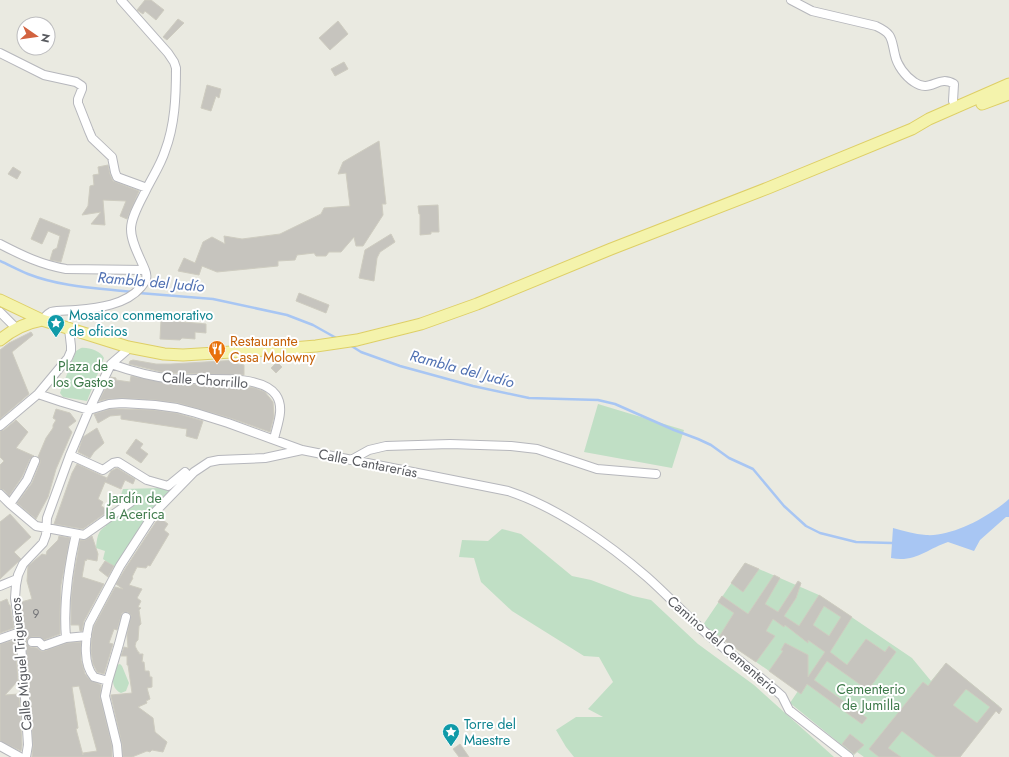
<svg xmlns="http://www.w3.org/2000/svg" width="1009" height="757" viewBox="0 0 1009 757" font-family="Jost,sans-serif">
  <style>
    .green { fill: #c0dfc5 }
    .water { fill: #a8c6f3 }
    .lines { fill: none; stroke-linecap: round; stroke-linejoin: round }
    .stream { stroke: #a8c6f3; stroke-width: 2.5 }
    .building { fill: #c6c4be; stroke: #ceccc0; fill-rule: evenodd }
    .minor-casing { stroke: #b6b7bc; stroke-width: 10 }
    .major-casing { stroke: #decf66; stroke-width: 13 }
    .minor { stroke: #fff; stroke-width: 8 }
    .major { stroke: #f4f3ac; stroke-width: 11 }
    .labels { text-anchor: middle; stroke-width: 4; stroke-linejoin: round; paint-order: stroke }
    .number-label { font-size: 12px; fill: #747578 }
    .culture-label { font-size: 14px; fill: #0d838f; stroke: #fff; text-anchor: start }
    .food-label { font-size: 14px; fill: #c56008; stroke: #fff; text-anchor: start }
    .park-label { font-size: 14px; fill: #3e7a4a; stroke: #fff }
    .street-label { font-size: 14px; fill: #595b60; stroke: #fff }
    .water-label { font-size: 15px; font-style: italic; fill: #4f70b2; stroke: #fff }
  </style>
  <rect width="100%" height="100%" fill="#eaeae1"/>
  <path class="green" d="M81 348C88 347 101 351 104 358L87 401 63 397 60 393 62 387 76 351Z
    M598 404 684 430 672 468 584 452Z
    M161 488 169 491 159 503 115 568 103 559 105 551 96 548C97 539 97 531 106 526L105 523 115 513 123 489Z
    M502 529 521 534 572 576 591 580 633 596 651 600 698 644 754 685 834 757H574L566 747 556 730 576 717H603L588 709 613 682 599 657 584 656 512 611 481 582 474 558 459 557 462 540 488 541Z
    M745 563 819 595 912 658 931 681 946 663 999 706 960 757H864L857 752 854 755 790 703 798 691 703 625Z
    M120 664 122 666 129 683 126 691 121 693C109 687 113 674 117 665Z"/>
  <path class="water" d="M1009 499V517H1006L980 540 974 551 948 542C927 549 915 563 891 558L893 528C904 531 914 534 926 535 952 537 990 516 1009 499Z"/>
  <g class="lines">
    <path class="stream" d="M0 261C9 265 18 270 28 274 61 287 97 288 132 292
      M139 293 213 299 287 315 313 325 338 339
      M350 345 361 352 400 366 473 386 529 398 598 400 615 404 674 430 698 439 711 445 729 458 753 469 784 506 806 526 820 533 856 542 892 543"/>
  </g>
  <path class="building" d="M145 0H151L164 10 156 20 145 11 143 14 137 10Z
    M178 19 184 23 167 40 163 37Z
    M338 21 348 34 330 50 319 38Z
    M344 62 348 69 335 76 331 69Z
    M207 85 221 89 219 98 216 96 211 111 201 108Z
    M379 141 386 204H382L383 215 363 246H356L354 237 341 252H329L326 256H316L314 253 297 255 295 260 278 261V266L217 272 202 266 199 275 178 271 184 258 195 263 203 242 212 237 225 244 224 236 242 239 280 234 321 214 324 208 350 206 346 173 338 174 343 162Z
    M108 165 110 174 113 181 139 191 127 219 120 216 126 201 103 200 105 225 91 224 101 212 82 215 88 206 90 186 94 185 93 175 99 174 98 167Z
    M13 167 21 172 17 179 8 174Z
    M438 205 439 232H431V234L420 235V214H419L418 206Z
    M40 218 70 230 61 262 50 260 53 250 57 248 60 236 48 231 42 244 31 239Z
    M391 234 395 242 380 252 377 258 374 281 359 278 365 250Z
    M299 293 329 305 326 313 296 301Z
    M161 320 206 324V333L195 332V339L182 338 180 340 160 339Z
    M31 332 33 335 12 352 29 394 0 419V350L9 343Z
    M133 360 156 364H171L238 360V364L244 365V375L166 373 129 364 130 361Z
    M277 362 282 367 276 373 271 368Z
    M131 376 172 384 228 385 255 388 265 392 273 402 274 416 270 432 230 418 178 403 155 400 122 398 108 399 99 401 111 377 116 378V380L130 382Z
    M56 409 70 413 76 421 68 427 72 432 56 469 48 497 36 519 17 503 32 483 40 463V460L38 457 46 438 53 428V425L56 420 53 418Z
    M110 409H122L154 410 176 413 203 421 197 439 186 436 187 429 121 419V415L110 416 98 423 94 414Z
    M16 420 28 432 16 448 34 456 30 459 22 477 9 496 4 490 0 489V465L4 461 0 457V431L4 430Z
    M97 428 104 443 94 452 90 458 78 452 83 437Z
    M136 439 143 444 140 448 148 454 141 463 126 453Z
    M77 464 107 478 106 480 111 471 117 468 135 479 133 484 125 480 121 489 105 482 98 499 103 502 101 506 107 509V512L83 529 54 524 72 473Z
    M10 514 31 537 14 552 21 559 0 579V522Z
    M159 517 168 524 164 530 169 534 150 566 148 565 146 568 137 567 132 577 133 578 129 585 142 589 137 598 141 601 138 607 141 608 139 610 141 624 139 626 138 640 136 642 135 646 138 652H139V654H143L142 662H144L145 671H149L150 677H152V687L147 688 150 699 146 701 147 703 138 707 153 718 155 732 167 742 163 752 152 750 150 752 147 751 132 757H123L122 744 111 696V695L132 693 128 665H127V656H121L124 647 128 648 127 635 131 615 128 612 122 613 117 630 114 629 109 643 113 644 104 674 97 672 93 664 91 651 92 635 94 626 115 587 123 589 116 584 125 569Z
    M59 536 70 538 61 585 60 611V634L44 640 40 637H32L27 639V642L30 647 37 648 41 651H44L67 643 81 642V660L85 674 90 680 101 685V687L100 697 112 746V757H32L33 745 29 682 25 632 21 602 32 599 27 581 28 566 42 554 46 555 47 551 58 540ZM79 686 97 751 83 753V755L76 729 78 728 72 687Z
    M92 536 98 554 97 561 87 559 86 561 85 560 82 577 104 584 84 621 82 631H80L79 625H71V599L74 574 80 540H85Z
    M105 561 114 566 108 577 99 570Z
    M745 563 759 569 743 592 731 583Z
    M774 575 780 578 765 604 778 612 798 581 801 583 796 598 784 616 799 626 819 595 852 617 830 652 847 665 866 639 885 652 889 646 896 652 868 690 827 661 814 680 867 718 862 724 807 684 801 694 769 671 783 651 781 650 785 643 808 655V677L825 652 808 640V643L785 625 784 627 773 619 766 631 775 636 756 662 719 637 734 613 718 602 722 596 748 614ZM824 606 841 617 829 636 813 625Z
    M7 599 9 605H10L14 628 0 633V602Z
    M15 640 18 681 5 695 19 694 22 745 21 751 0 741V644Z
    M946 663 1002 709 999 714 996 711 960 757H936L902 731 888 748 901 757H879L869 749 923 682 928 686ZM966 689 990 707 977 723 953 705Z
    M850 734 864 745 854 754 842 744Z
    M460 744 469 757H459L453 749Z"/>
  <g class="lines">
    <defs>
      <path id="minor" d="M791 0 812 11 876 26C893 34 891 38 895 55 897 65 905 76 914 82 931 94 938 74 954 84L953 101 956 108
        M0 53 44 75 76 82 82 86V89L78 99V103L89 131 92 138 112 157 115 172 117 177 147 188C153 176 161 164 165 151 175 125 176 96 176 68L174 62 168 53 121 0
        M0 244C21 255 42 265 66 269L145 270C148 277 146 281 141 287 126 305 98 308 76 310 68 311 59 310 51 312 47 314 45 317 42 320
        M145 270C140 257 131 243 131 229 131 216 142 199 147 188
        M0 312 16 328
        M111 364C131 371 152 377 173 379 198 381 261 372 276 395 285 408 277 425 274 439
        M38 394 62 402 89 410 109 404 122 403 155 405 177 408 196 413 228 423 302 450 508 491C557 507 609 544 647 577 664 592 679 608 696 624 723 649 754 671 782 696L789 710 849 757
        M0 426 38 394 68 358 71 351V346L69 329
        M70 455 103 470 113 463 118 462 147 480 168 486 185 472 189 477
        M351 460 369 450 386 446 450 444 511 446 537 449 597 469 656 474
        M0 494 10 504 36 526 84 535 131 502
        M10 504 27 480 35 461
        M0 586 17 579
        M66 638C63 602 68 569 76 534
        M0 639 20 632
        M32 642H39L43 646
        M46 645 66 638 87 636
        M108 681 94 677C83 665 85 639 89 624L120 566 155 512 194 472 209 462 219 460 265 458 302 450
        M0 746 20 757
        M26 757 28 745 24 682 20 632 15 598 16 585 18 575 23 564 43 543 46 535 47 518 70 455 89 410 111 364 126 351 128 347
        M118 757 117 745 105 696 108 681 119 644 126 617"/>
      <path id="major" d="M982 104 1009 94
        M0 300 42 320 128 347 164 354 183 355 281 349 316 346 357 340 421 324 477 304 611 249 768 188 912 129 929 119 1009 84
        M0 340C13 329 25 323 42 320"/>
    </defs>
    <use href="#minor" class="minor-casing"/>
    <use href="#major" class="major-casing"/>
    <use href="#minor" class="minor"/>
    <use href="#major" class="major"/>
  </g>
  <defs>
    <symbol id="sight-pin" viewBox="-11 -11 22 30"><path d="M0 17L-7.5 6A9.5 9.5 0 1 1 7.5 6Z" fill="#0f9aa8" stroke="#fff"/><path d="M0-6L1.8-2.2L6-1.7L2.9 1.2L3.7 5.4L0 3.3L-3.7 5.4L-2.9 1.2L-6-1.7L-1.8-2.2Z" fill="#fff"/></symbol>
    <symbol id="restaurant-pin" viewBox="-11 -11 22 30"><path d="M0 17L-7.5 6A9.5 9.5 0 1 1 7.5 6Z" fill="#e8710a" stroke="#fff"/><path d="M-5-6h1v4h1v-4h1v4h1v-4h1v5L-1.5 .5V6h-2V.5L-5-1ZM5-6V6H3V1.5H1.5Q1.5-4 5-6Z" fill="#fff"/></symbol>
  </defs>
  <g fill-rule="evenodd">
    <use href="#sight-pin" x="46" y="313" width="20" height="27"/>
    <use href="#restaurant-pin" x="207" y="339" width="20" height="27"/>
    <use href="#sight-pin" x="441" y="722" width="20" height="27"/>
  </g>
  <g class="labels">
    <g class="number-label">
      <text x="36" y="618">9</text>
    </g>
    <g class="culture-label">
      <text x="69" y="320">Mosaico conmemorativo<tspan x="69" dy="16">de oficios</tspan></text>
      <text x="464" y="729">Torre del<tspan x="464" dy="16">Maestre</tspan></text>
    </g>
    <g class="food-label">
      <text x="230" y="346">Restaurante<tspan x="230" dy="16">Casa Molowny</tspan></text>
    </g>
    <g class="park-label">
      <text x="83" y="371">Plaza de<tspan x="83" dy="16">los Gastos</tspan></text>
      <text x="135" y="503">Jardín de<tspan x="135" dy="16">la Acerica</tspan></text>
      <text x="871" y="694">Cementerio<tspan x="871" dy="16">de Jumilla</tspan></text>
    </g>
    <g class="street-label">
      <text transform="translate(205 380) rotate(4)" y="5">Calle Chorrillo</text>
      <text transform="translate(368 463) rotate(11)" y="5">Calle Cantarerías</text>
      <text transform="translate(723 645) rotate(41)" y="5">Camino del Cementerio</text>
      <text transform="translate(21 664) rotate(-95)" y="5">Calle Miguel Trigueros</text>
    </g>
    <g class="water-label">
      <text transform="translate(151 282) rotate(5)" y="5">Rambla del Judío</text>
      <text transform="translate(462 369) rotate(15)" y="5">Rambla del Judío</text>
    </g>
  </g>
  <g transform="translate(36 36) rotate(103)"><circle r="19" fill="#ffffff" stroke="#bdbdbf"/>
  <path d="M0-3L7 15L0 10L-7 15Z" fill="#d2623f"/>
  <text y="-6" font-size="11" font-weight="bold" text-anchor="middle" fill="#595b60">N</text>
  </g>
</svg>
